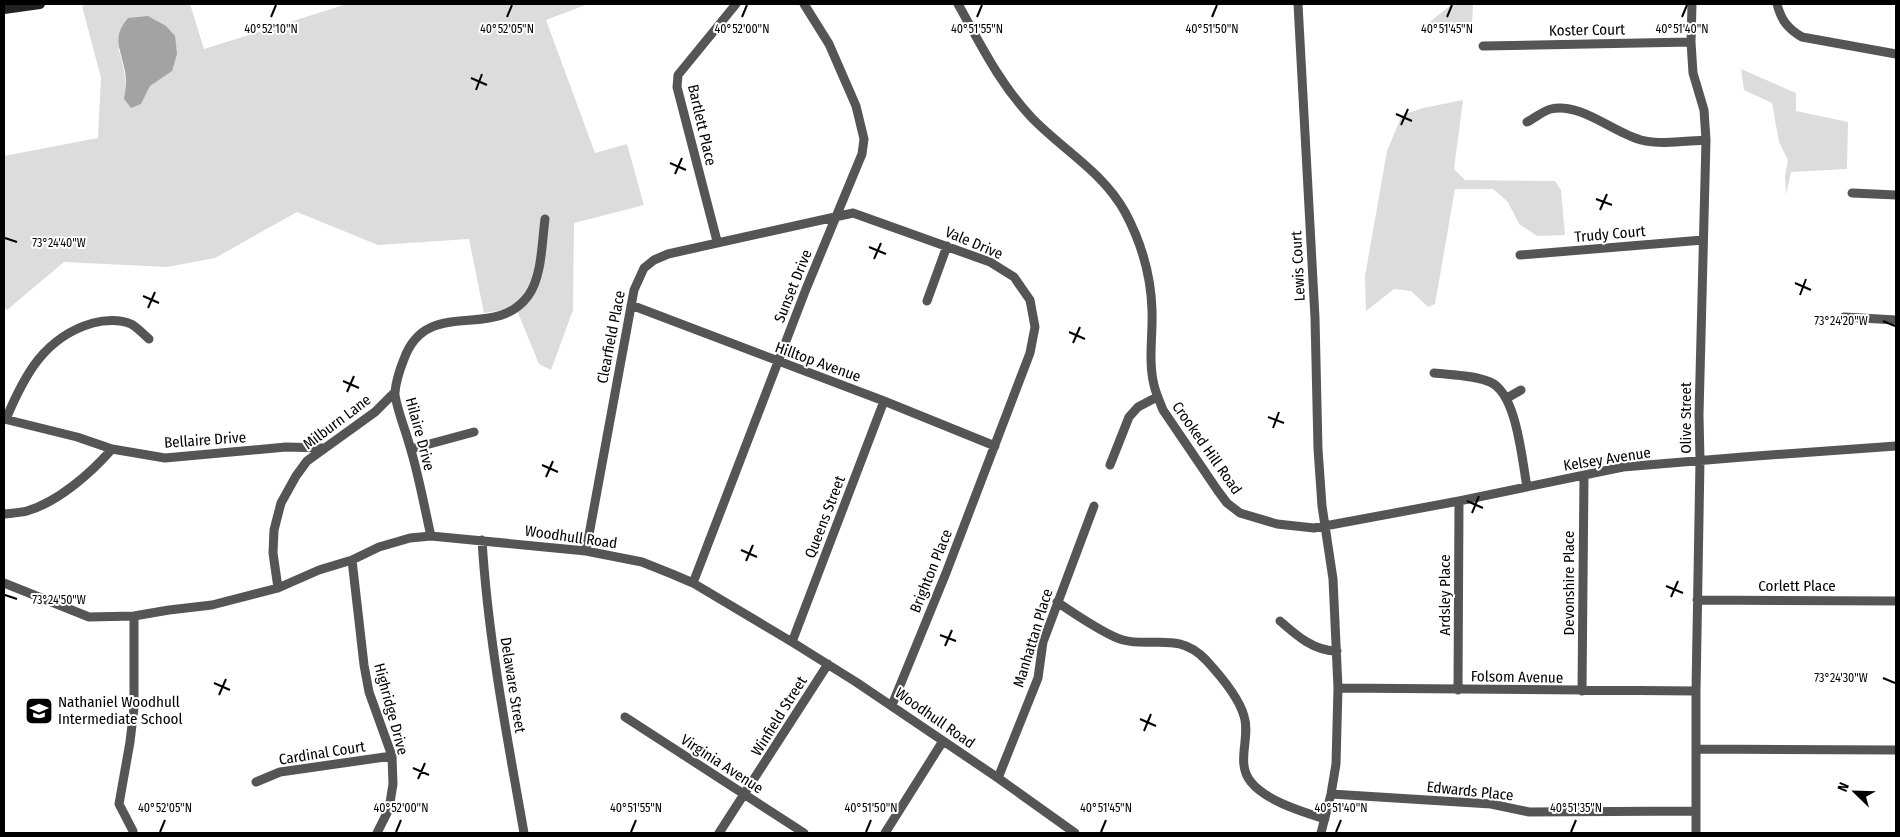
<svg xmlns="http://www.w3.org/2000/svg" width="1900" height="837" viewBox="0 0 1900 837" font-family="'Fira Sans Condensed',sans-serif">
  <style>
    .green { fill: #dcdcdc; fill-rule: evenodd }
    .water { fill: #a3a3a3 }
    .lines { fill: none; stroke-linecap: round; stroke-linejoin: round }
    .street { stroke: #555; stroke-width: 9 }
    .secondary { stroke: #222; stroke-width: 10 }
    .ticks { fill: none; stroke: #000; stroke-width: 2 }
    .labels { text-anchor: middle; stroke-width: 4; stroke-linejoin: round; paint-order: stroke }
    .street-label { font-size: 15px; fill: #000; stroke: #fff }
    .poi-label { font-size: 15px; fill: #000; stroke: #fff; text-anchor: start }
    .ticks-label { font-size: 12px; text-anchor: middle; fill: #000; stroke: #fff; stroke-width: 4; stroke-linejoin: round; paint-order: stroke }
  </style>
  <rect width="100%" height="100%" fill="#fff"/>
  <path class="green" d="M89 4H190L204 49 347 4H588L546 20 595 153 627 144 644 205 574 223 573 310 551 370 539 364 516 308 484 313 469 239 378 245 297 212 215 258 167 267 64 262 7 310 4 307V156L98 138 101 78 82 6ZM118 48 172 70 150 86 141 104 125 99C127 81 124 66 118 48Z
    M1452 4H1473L1472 25 1439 31 1426 25Z
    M1741 69 1796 93V111L1848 122 1847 169 1791 172 1786 195 1785 176 1788 160 1779 142 1772 103 1744 90Z
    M1463 100 1454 169 1465 180 1555 181 1561 190 1565 235 1537 236 1519 224 1508 202 1493 189H1455L1435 304 1428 307 1411 291 1394 289 1366 311 1365 276 1387 151 1402 115 1423 108Z"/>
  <path class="water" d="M148 16 166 26 175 36 177 54 172 71 150 86 141 104 131 108 124 99C126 88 127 78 124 67 120 47 112 37 128 18Z"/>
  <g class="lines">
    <path class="street" d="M958 4C981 45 999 83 1032 118 1063 150 1103 172 1125 212 1141 242 1151 276 1152 310 1153 334 1148 361 1154 385 1156 394 1160 402 1163 410L1218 491 1227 503 1240 513 1277 524 1314 528 1459 501 1623 467 1743 457 1896 446
      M1298 4 1315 318 1318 449 1322 506 1333 579 1338 688 1336 764 1331 794 1321 833
      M1692 4 1691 42 1693 73 1704 110 1706 140 1699 415 1700 460 1696 691V833
      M1777 4C1781 20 1788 29 1802 37L1896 54
      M1483 46 1691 42
      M1527 122C1535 118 1543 111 1551 109 1580 102 1614 133 1641 140 1661 145 1685 141 1706 140
      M1852 193 1896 195
      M717 241 677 87 678 75 736 4
      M1520 255 1703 240
      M927 301 947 246
      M631 305 884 401 995 446
      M1844 317 1896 320
      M1434 373C1452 375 1473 375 1490 382 1517 393 1522 461 1527 487
      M1507 398 1521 390
      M4 419 77 437 112 449 165 458 286 447 323 448
      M6 419C24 376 44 337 93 323 104 320 120 319 131 324 137 327 143 334 149 339
      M411 449 474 432
      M1110 465 1129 417 1138 407 1157 397
      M4 514C11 513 20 513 27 511 58 502 91 473 112 449
      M431 536C424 506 419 476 410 447 407 434 394 402 395 392 396 381 400 369 404 359 427 295 494 342 528 296 542 278 542 241 545 219
      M482 540C488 639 507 736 524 833
      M586 551 634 290 644 268 654 260 668 254 853 213 990 262 1014 277 1030 300 1035 327 1030 353 946 573 892 705
      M352 560 364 665 369 692 392 756 393 784 389 809 377 833
      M4 583 89 617 134 616 169 610 212 605 278 588 319 570 352 560 379 547 410 538 431 536 586 551 642 562 672 574 693 583 792 642 856 682 998 778 1075 833
      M693 583 806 289 862 154 864 139 856 106 829 44 804 4
      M278 588 273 553 274 530 281 503 296 476 307 461 375 412 394 393
      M1697 600 1896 601
      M1057 602C1074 613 1105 635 1123 640 1153 648 1178 631 1206 660 1218 673 1239 698 1244 716 1251 738 1235 763 1251 782 1266 801 1303 812 1325 819
      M1280 621C1297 636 1314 651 1337 651
      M792 642 884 401
      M1338 688 1696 691
      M1458 690 1459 501
      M1582 691 1584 475
      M625 717 804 833
      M1696 749 1896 750
      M998 778 1038 678 1043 642 1094 506
      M256 782 280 772 392 756
      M1331 794 1491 804 1529 812 1696 811
      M133 831 119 804 130 742 134 708V616
      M719 833 828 664
      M885 833 943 741"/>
    <path class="secondary" d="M4 9 40 4"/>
  </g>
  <path class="ticks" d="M271 17 276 5M507 17 512 5M742 17 747 5M977 17 982 5M1212 17 1217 5M1447 17 1452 5M1682 17 1687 5M471 78 487 85M476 90 482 74M1396 114 1412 121M1401 125 1408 109M670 163 686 170M675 174 682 158M1596 199 1612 205M1600 210 1607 194M5 238 17 242M869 247 886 254M874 259 881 243M1795 283 1811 290M1800 295 1806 279M143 296 159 303M148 308 155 292M1883 321 1895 326M1069 332 1085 339M1073 343 1080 327M343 381 359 388M347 392 354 376M1268 417 1284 423M1273 428 1279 412M542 465 558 472M546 477 553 461M1467 501 1483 508M1472 513 1479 496M741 550 757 557M746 561 753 545M1666 586 1683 593M5 595 17 599M1671 597 1678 581M940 635 956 641M945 646 952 630M1883 678 1895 683M214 683 230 690M219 695 226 679M1140 719 1156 726M1144 731 1151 714M413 768 429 775M418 779 425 763M160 832 165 820M396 832 401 820M631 832 636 820M866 832 871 820M1101 832 1106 820M1336 832 1341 820M1571 832 1576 820"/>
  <defs>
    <symbol id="school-square" viewBox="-11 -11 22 22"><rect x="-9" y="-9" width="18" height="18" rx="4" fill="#000" stroke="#fff"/><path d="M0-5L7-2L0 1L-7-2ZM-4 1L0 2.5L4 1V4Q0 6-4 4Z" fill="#fff"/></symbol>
  </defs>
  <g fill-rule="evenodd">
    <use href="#school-square" x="23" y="695" width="32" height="32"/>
  </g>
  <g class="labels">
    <g class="street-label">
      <text transform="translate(1587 30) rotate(-1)" y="5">Koster Court</text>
      <text transform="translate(702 125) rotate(77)" y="5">Bartlett Place</text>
      <text transform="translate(1610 234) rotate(-5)" y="5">Trudy Court</text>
      <text transform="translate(974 243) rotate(23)" y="5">Vale Drive</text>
      <text transform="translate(1298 266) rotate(-93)" y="5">Lewis Court</text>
      <text transform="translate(793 286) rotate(-68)" y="5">Sunset Drive</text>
      <text transform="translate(611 337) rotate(-79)" y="5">Clearfield Place</text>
      <text transform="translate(818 362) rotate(20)" y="5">Hilltop Avenue</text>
      <text transform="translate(1686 418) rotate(-90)" y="5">Olive Street</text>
      <text transform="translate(337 422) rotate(-37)" y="5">Milburn Lane</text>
      <text transform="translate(420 434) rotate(75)" y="5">Hilaire Drive</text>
      <text transform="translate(205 440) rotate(-4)" y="5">Bellaire Drive</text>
      <text transform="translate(1207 448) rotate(55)" y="5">Crooked Hill Road</text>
      <text transform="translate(1607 459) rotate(-9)" y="5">Kelsey Avenue</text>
      <text transform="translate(825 517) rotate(-69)" y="5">Queens Street</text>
      <text transform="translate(571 537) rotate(8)" y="5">Woodhull Road</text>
      <text transform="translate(931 571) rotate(-68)" y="5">Brighton Place</text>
      <text transform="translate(1569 583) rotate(-90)" y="5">Devonshire Place</text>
      <text x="1797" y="591">Corlett Place</text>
      <text transform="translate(1445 595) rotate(-90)" y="5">Ardsley Place</text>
      <text transform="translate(1033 638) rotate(-73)" y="5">Manhattan Place</text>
      <text transform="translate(1517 677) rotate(1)" y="5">Folsom Avenue</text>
      <text transform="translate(513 685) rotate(81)" y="5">Delaware Street</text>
      <text transform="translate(391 709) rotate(75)" y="5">Highridge Drive</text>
      <text transform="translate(779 716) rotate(-58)" y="5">Winfield Street</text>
      <text transform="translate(935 718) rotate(35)" y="5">Woodhull Road</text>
      <text transform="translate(322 753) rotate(-9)" y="5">Cardinal Court</text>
      <text transform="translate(722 764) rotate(33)" y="5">Virginia Avenue</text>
      <text transform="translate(1470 791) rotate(6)" y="5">Edwards Place</text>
    </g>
    <g class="poi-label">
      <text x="58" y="707">Nathaniel Woodhull<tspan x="58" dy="17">Intermediate School</tspan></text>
    </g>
  </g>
  <g class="ticks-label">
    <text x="271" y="33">40°52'10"N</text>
    <text x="1212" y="33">40°51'50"N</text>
    <text x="1682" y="33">40°51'40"N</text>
    <text x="507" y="33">40°52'05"N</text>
    <text x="742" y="33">40°52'00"N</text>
    <text x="977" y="33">40°51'55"N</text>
    <text x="1447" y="33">40°51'45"N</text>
    <text x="59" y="247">73°24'40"W</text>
    <text x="1841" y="325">73°24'20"W</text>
    <text x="59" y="604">73°24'50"W</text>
    <text x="1841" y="682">73°24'30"W</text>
    <text x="165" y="812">40°52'05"N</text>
    <text x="401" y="812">40°52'00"N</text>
    <text x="636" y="812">40°51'55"N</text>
    <text x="871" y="812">40°51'50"N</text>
    <text x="1106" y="812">40°51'45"N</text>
    <text x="1341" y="812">40°51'40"N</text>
    <text x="1576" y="812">40°51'35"N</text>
  </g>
  <rect width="1900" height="837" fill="none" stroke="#000000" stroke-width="10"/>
  <g transform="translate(1855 792) rotate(293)" stroke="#ffffff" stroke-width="4" paint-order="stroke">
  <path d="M0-4L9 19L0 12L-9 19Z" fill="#000000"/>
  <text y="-8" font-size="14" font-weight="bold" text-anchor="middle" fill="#000000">N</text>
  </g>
</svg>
